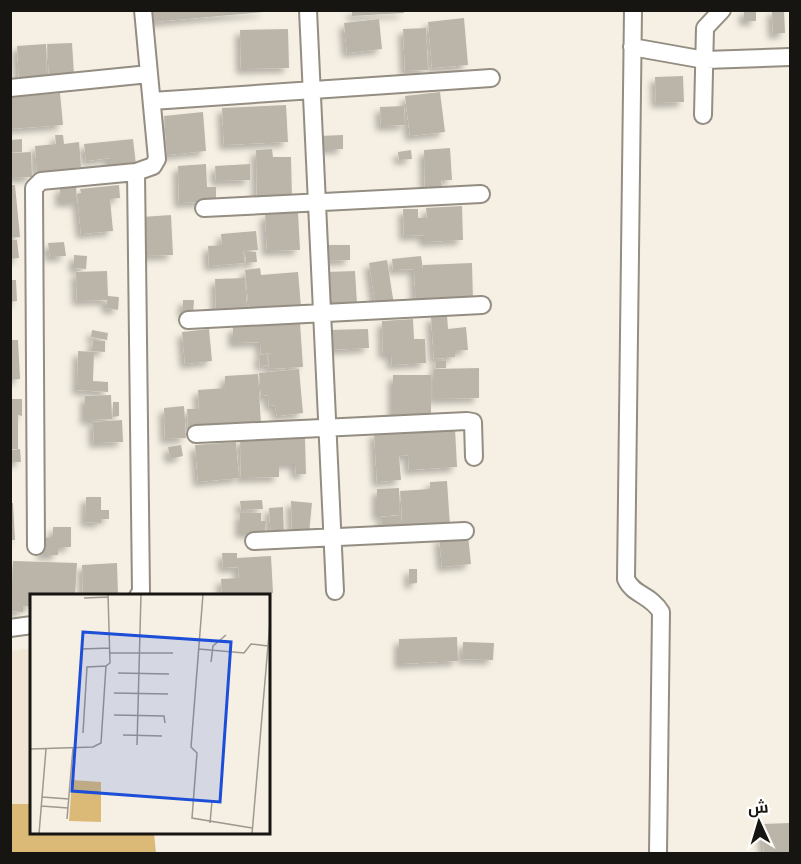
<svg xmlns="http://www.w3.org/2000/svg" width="801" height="864" viewBox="0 0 801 864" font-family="'Libre Baskerville',Cairo,serif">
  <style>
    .built { fill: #f0e6d3 }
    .green { fill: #dbba77 }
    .building { fill: #bbb5a9; filter: url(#shadow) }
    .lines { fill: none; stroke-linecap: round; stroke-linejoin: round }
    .street-casing { stroke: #938d82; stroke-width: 20 }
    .street { stroke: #fff; stroke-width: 16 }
    .inset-road { fill: none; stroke: #9d9890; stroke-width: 1.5 }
    .view { fill: #1d4ed8; fill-opacity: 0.15; stroke: #1d4ed8; stroke-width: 3 }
    .inset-edge { fill: none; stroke: #171511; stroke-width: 3 }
  </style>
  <defs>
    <filter id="shadow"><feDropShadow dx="-5" dy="5" stdDeviation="3" flood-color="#0004"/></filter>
  </defs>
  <rect width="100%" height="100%" fill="#f6f0e4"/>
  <path class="built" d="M31 648V804H11V651Z"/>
  <path class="green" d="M11 804H31L32 832 154 833 156 853H11Z"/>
  <path class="building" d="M152 10H264V12L153 22Z
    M352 10H404V13L352 16Z
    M744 10H756V21H744Z
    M772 10H784L785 33 773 34Z
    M464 18 468 65 432 68 428 22Z
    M379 19 382 49 347 53 344 23Z
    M426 28 428 70 405 71 403 29Z
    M288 29 289 68 241 69 240 30Z
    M72 43 74 75 49 76 47 44Z
    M46 44 47 79 19 80 17 46Z
    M683 76 684 102 656 103 655 77Z
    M440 92 445 132 410 136 405 96Z
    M60 93 63 125 10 129V97Z
    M286 105 288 142 224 145 222 108Z
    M404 106 405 125 381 126 380 107Z
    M203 112 206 151 167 155 164 116Z
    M55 135H63L64 144 79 142 81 167 37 172 35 146 56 144Z
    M343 135V149H319L318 136Z
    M22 139V152H10V140Z
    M133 139 136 165 110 168V158L86 161 84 144Z
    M450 148 452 180H441L442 188 425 189 424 150Z
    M272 149 273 157H291L292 200H257L256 150Z
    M411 150 412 159 399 160 398 152Z
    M31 152 32 177 10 178V153Z
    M206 164 207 187H216V201L179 203 178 166Z
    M250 164V180L216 181 215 166Z
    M10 185H15L20 237 10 238Z
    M119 185 120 198 110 199 113 231 81 234 77 194 81 193 80 189Z
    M76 186 77 202H60V187Z
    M462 206 463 240 424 242V235L404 236 403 209H418V218H427L426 208Z
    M298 212 300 250 267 251 265 214Z
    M171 215 173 255 144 256 142 217Z
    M256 231 258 250 243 251 245 263 209 266 208 246 222 245 221 234Z
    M10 240H17L19 258 10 259Z
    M64 242 66 256 50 257 48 243Z
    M324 245H350V260L324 261Z
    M245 252H256L257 262 246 263Z
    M74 255 87 256 86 269 74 268Z
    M421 256 423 269V265L472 263 473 302 416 305 414 269 393 270 392 259Z
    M387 260 394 305 376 308 369 263Z
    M260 268 261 275 298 272 301 307 249 311 245 270Z
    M107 271 108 296 119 297 118 310 106 308 107 300 77 301 76 272Z
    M355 271 357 304 328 305 326 272Z
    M245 278 247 310 216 312 215 279Z
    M10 280H16L17 301 10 302Z
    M183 300H194L193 314H183Z
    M447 315 448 329 466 327 468 350 455 351V357L434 359 431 317Z
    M413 319 414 339H425L426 363 392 365 391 354H383L382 321Z
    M300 323 303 367 269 369 268 354 272 353 261 354 260 342 233 343V327Z
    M209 329 212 361 185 364 182 332Z
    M368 329 369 348 327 350 326 330Z
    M92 330 108 333 107 340 91 337Z
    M10 340H18L20 379 10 380Z
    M93 340 105 341V352L92 351Z
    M78 351 94 352 93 381 108 382V392L77 390Z
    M267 354 268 365 260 366 259 355Z
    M436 361H446V368H436Z
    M479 368V398L434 399V369Z
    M299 369 303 413 277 416 275 405 269 406 268 395 261 396 259 373Z
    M258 374 261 424 188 427 187 409H199L198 390 225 388V376Z
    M393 375H431V415L393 416Z
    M111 395 112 419 85 420V396Z
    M10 399H22V416L18 415V449H10Z
    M113 402H119V416L113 417Z
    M184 406 186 438 165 439 164 408Z
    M122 420 123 442 94 443 93 422Z
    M455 428 457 467 409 470 408 455 399 456 401 480 377 482 374 433Z
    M305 438 306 474H296L295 464H279V477L241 478 240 439Z
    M236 442 239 478 198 482 195 445Z
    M181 445 183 456 170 459 168 447Z
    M20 449 21 462H10V450Z
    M447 481 450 526 382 530 381 517 401 515 402 524V515H406H402L400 491 430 489V482Z
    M399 488 400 515H377V489Z
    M86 497H101V510H109V519H101V523L85 522Z
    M262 500 263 509 241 510 240 501Z
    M291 501 312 503 309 533 292 531Z
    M10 503H13L15 540H10Z
    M283 507 284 537 271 538 269 508Z
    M240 513H261V521H266L265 533H240Z
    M53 527H71V547H58V555H42V538L53 537Z
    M468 535 471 564 442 567 439 538Z
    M222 553H237V558L271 556 273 593 222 596 221 579 239 578 238 567 223 568Z
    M13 561 77 563 75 596H32V607L23 606V612L11 611Z
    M117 563 118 594 83 595 82 565Z
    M409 569H417V583L409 584Z
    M457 637 458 661 399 664V639Z
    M463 642 494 643 493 660 462 659Z
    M790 823V852L764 853 762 824Z"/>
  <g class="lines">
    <defs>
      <path id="street" d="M308 10 335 591
        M633 10 626 579C633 595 651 595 661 612L658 854
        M632 47 705 60 790 57
        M10 88 149 74
        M152 101 491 78
        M703 115 705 28 722 10
        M204 208 481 194
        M188 320 482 305
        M196 434 467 421 473 422 474 457
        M254 541 465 531
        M36 546 34 188 41 181 136 172
        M138 596 141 592 136 172 153 166 157 159 143 10
        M10 628 32 625"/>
    </defs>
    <use href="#street" class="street-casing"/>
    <use href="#street" class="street"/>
  </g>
  <g transform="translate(30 594)">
    <rect width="240" height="240" fill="#f6f0e4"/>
    <path d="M42 186 71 188V228L39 227Z" fill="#dbba77"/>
    <path class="inset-road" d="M173 0 161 153 167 159 162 224 222 234M54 4 78 3M51 55 80 54M169 55 214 59 221 50 238 52M80 59H143M181 68 183 52 196 41M88 79 139 80M84 99 138 100M84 121 134 122 135 129M53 139 57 73 76 72M93 141 132 142M107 151 111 0M0 155 63 153 71 149 76 72 80 69 78 0M12 203 39 205M11 212 38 214M37 225 43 154M180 229 182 207M9 240 16 155M222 240 240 28"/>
    <path class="view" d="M53 38 201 48 190 208 42 197Z"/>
    <rect width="240" height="240" class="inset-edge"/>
  </g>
  <rect width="801" height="864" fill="none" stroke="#171511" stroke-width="24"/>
  <g transform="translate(759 822) rotate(356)" stroke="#fffefb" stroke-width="4.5" paint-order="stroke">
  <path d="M0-4.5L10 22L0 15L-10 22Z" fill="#171511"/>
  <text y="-9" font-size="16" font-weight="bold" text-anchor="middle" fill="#171511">ش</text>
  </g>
</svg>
